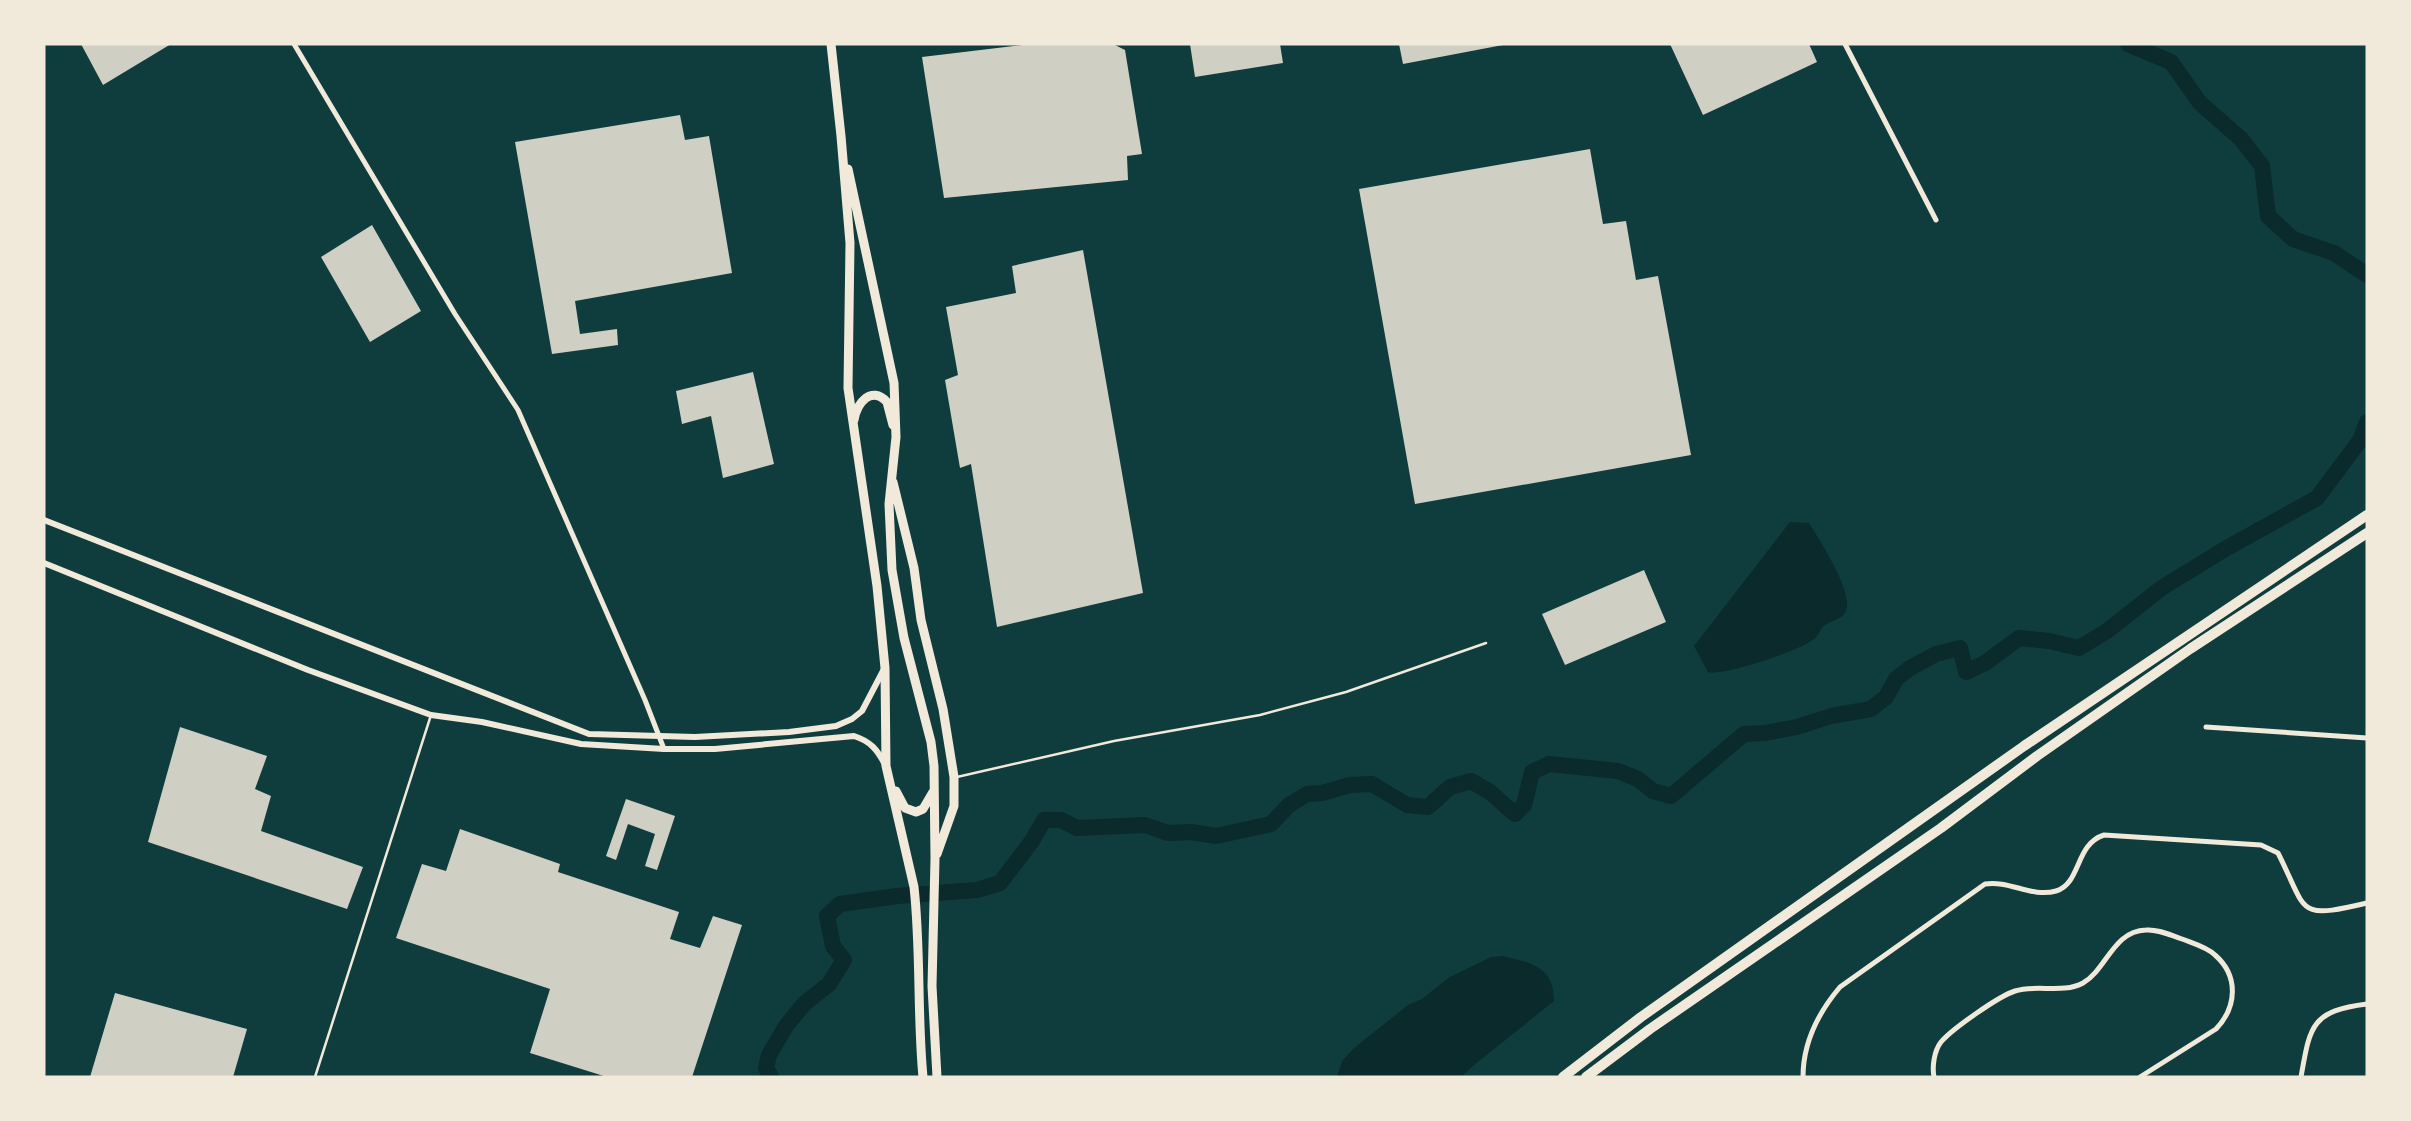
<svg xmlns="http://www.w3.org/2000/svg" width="2411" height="1121" viewBox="0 0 2411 1121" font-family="Literata,serif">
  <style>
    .water { fill: #0a2a2b }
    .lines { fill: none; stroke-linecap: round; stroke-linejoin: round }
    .river { stroke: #0a2a2b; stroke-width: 16 }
    .building { fill: #cfcfc3 }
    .service { stroke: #f1e9da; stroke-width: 2.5 }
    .minor { stroke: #f1e9da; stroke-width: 5 }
    .tertiary { stroke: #f1e9da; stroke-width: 6 }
    .trunk { stroke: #f1e9da; stroke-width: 9 }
    .motorway { stroke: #f1e9da; stroke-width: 10 }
  </style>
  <rect width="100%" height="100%" fill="#0f3d3e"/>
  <path class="water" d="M1790 522 1809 523C1819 539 1854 593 1846 611 1843 620 1830 620 1824 626 1820 629 1819 635 1814 639 1801 650 1723 677 1708 672L1694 646Z
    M1503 956C1531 963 1554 966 1554 1001L1474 1065 1461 1077H1337L1342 1061 1354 1048 1408 1005 1422 999 1448 978 1491 957Z"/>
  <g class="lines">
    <path class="river" d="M2128 44 2171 62 2200 103 2241 139 2262 166 2268 216 2293 239 2334 253 2367 275
      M771 1077 766 1068 769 1055 786 1026 804 1004 829 984 844 960 833 946 827 916 840 904 897 896 977 890 1000 883 1032 841 1044 820H1061L1077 828 1145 825 1168 833 1191 832 1216 836 1271 824 1289 805 1307 794 1322 793 1350 785 1372 784 1407 805 1428 807 1450 787 1471 781 1490 792 1515 814 1524 805 1532 772 1549 764 1618 771 1638 779 1653 791 1671 796 1744 734 1765 733 1797 727 1831 716 1871 709 1886 697 1896 679 1910 668 1936 654 1960 648 1966 672 1985 663 2019 638 2049 641 2079 648 2107 631 2163 587 2225 549 2317 498 2361 439 2367 422"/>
  </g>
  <path class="building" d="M81 44H171L103 85Z
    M1031 44H1113L1125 50 1142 154 1127 156 1128 180 944 198 922 57Z
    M1190 44H1280L1283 63 1195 77Z
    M1399 44H1502L1503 45 1403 64Z
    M1670 44H1809L1817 62 1703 115Z
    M680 115 685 140 709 136 732 273 575 301 580 334 617 329 618 345 552 354 515 142Z
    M1590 149 1603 224 1626 221 1636 280 1658 276 1691 455 1415 504 1359 189Z
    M372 225 421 311 370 342 321 257Z
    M1083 250 1143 593 997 627 971 464 960 468 945 380 958 375 946 307 1016 293 1012 266Z
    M753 372 774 464 723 478 711 416 682 424 676 391Z
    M1644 570 1666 622 1565 665 1542 614Z
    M180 727 267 756 255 789 271 796 261 831 363 867 347 909 148 842Z
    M626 799 675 816 657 870 645 866 655 834 628 824 616 860 606 856Z
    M460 829 560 864 558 872 679 912 670 939 700 948 713 916 742 925 692 1077H607L530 1053 550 989 396 938 422 864 446 871Z
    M115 993 247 1029 233 1077H90Z"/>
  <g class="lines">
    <path class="service" d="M957 777 1114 741 1260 715 1346 692 1486 643
      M315 1077 431 715"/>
    <path class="minor" d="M294 44 455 314 518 410 645 700 664 749
      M1845 44 1936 220
      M2206 727 2367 738
      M1803 1077C1803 1043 1818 1013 1840 987L1985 884C2009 880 2032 898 2056 891 2081 884 2075 844 2104 835L2261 845 2278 853C2308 912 2295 920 2367 903
      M1934 1077C1932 1067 1934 1051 1941 1042 1952 1029 1999 996 2015 991 2036 984 2063 994 2083 983 2107 969 2113 931 2146 930 2158 929 2170 935 2182 939 2192 943 2207 947 2215 955 2239 976 2237 1007 2216 1029L2140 1077
      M2301 1077C2310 1026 2311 1011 2367 1004"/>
    <path class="tertiary" d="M44 520 589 734 695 737 789 732 836 726 852 719 862 711 884 669
      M44 563 308 670 431 715 482 722 581 744 664 749H715L854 736C870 741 878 750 885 765"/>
    <path class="trunk" d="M831 44 841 136 850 243 848 388 877 586 885 668 886 766 914 887C921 950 917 1014 923 1077
      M848 169 894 383 896 437 889 504 892 570 904 638 931 742 934 766 935 859 932 986 937 1077
      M854 420C857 403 871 385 887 402L893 425
      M893 482 914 568 921 620 943 709 954 777V806L937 854
      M896 791 905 808 916 812 923 809 933 792"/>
    <path class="motorway" d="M1563 1077 1641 1017 2024 746 2367 515
      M1586 1077 1650 1029 1941 828 2037 756 2190 649 2367 533"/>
  </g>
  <rect width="2411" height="1121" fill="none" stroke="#f1e9da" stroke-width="91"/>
</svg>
